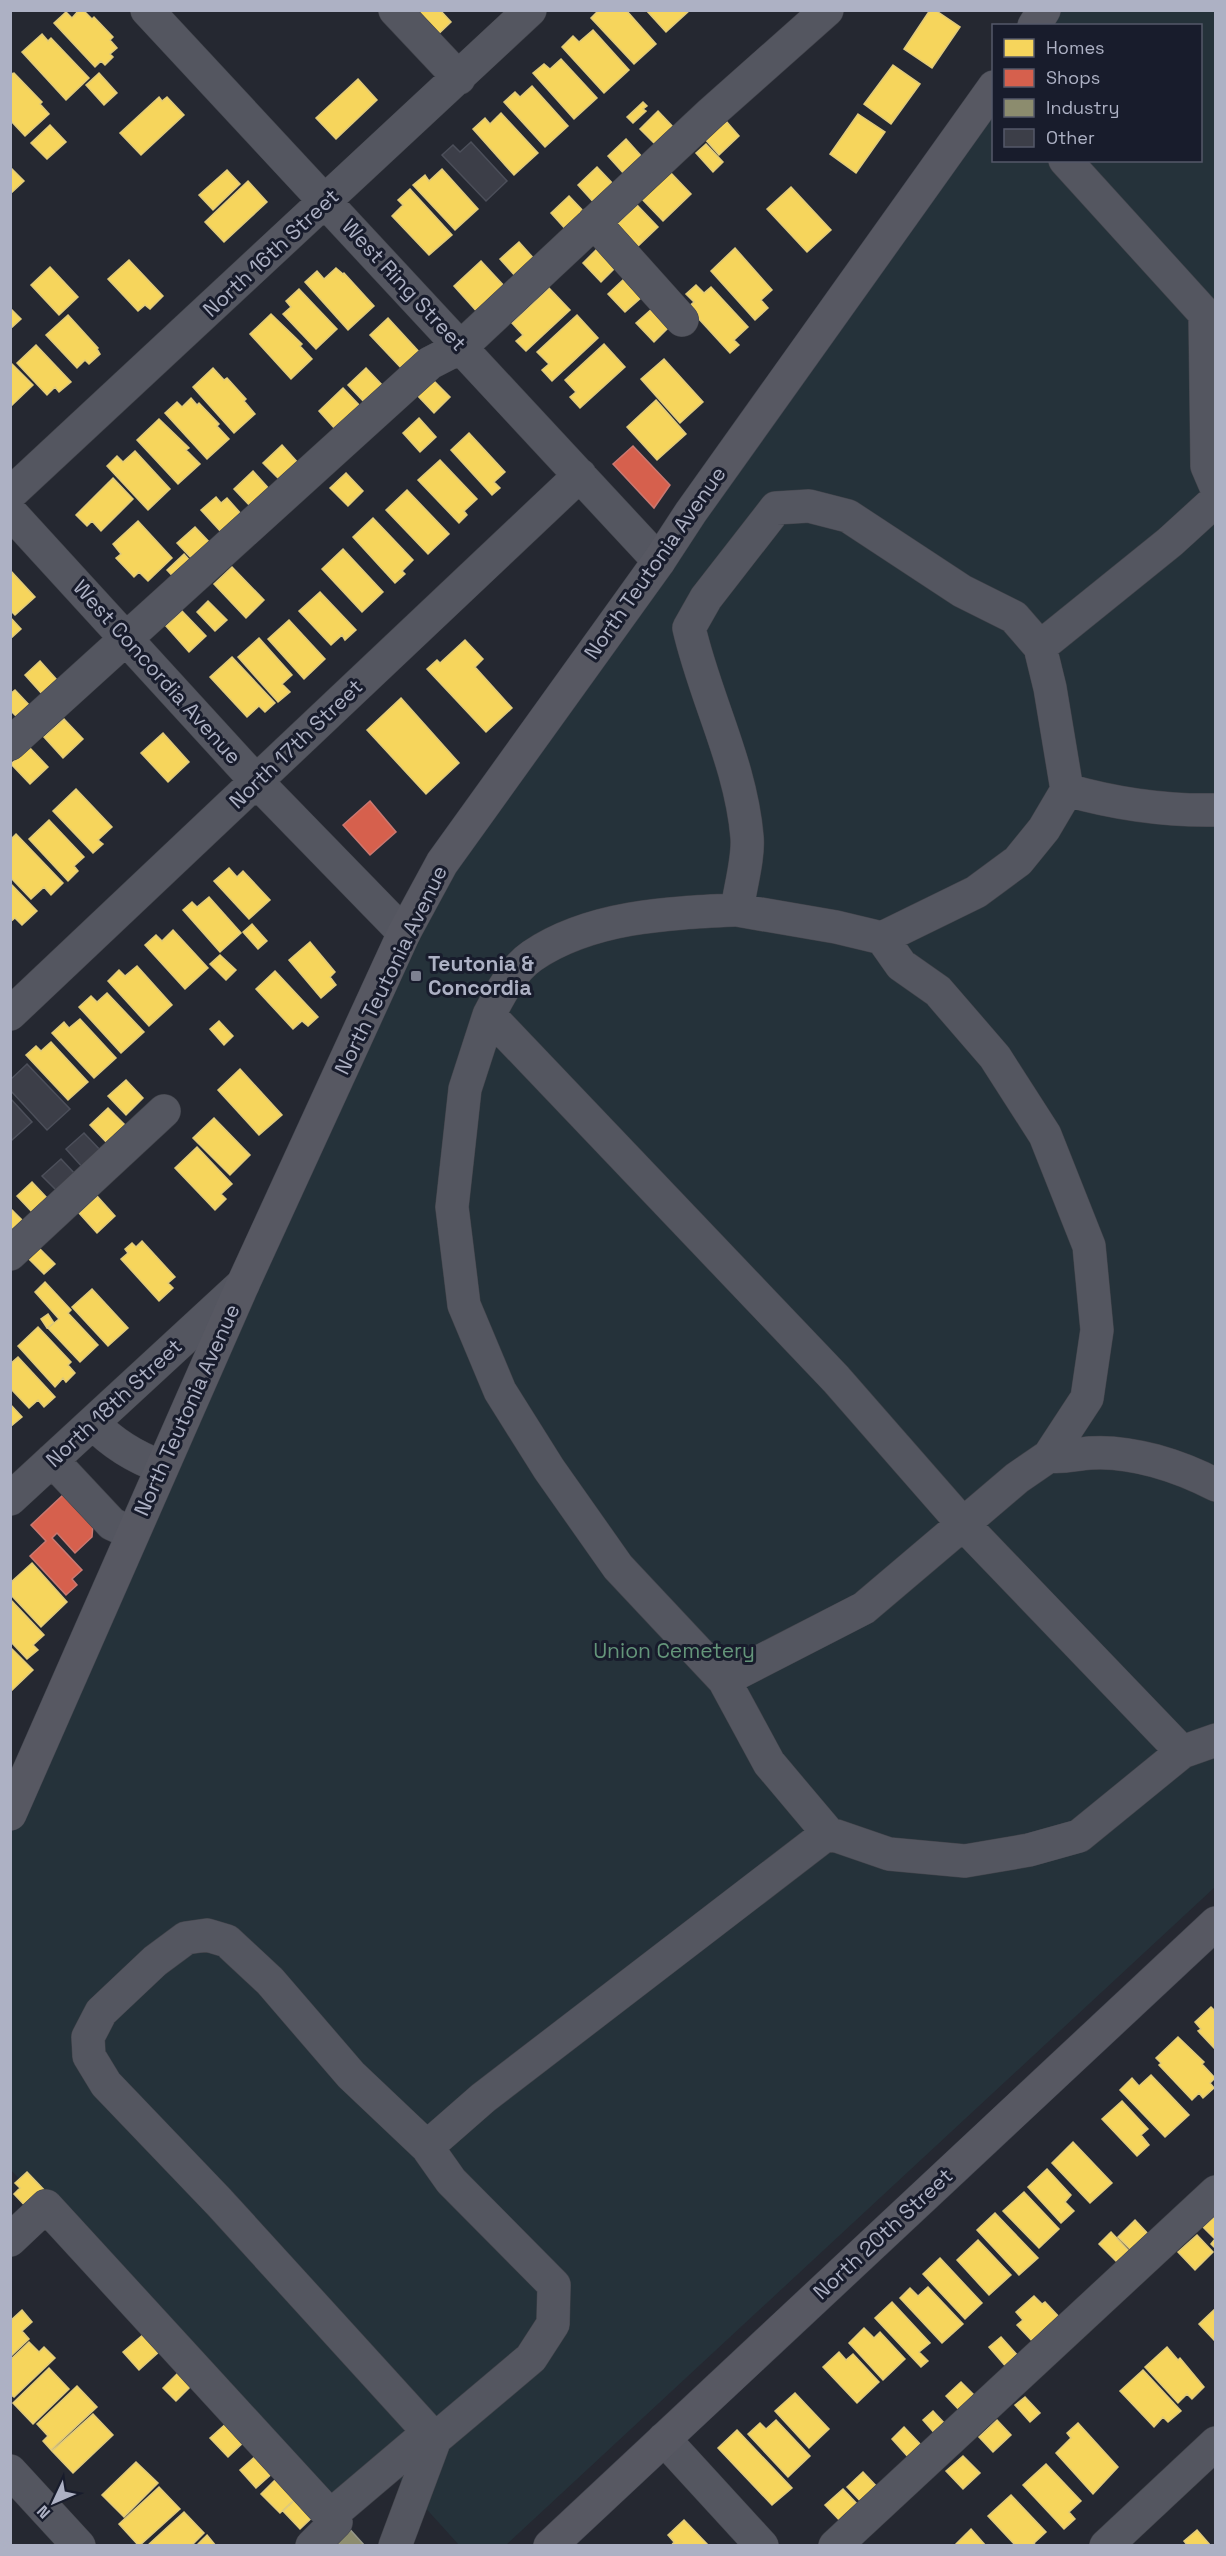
<svg xmlns="http://www.w3.org/2000/svg" width="1226" height="2556" viewBox="0 0 1226 2556" font-family="'Space Grotesk',sans-serif">
  <style>
    .green { fill: #25323a }
    .homes { fill: #f6d55c; stroke: #e0ca7b; stroke-width: 1.5 }
    .shops { fill: #d6604d; stroke: #ca7871; stroke-width: 1.5 }
    .industry { fill: #8c8c6e; stroke: #969788; stroke-width: 1.5 }
    .building { fill: #3c3e48; stroke: #4c4f5a; stroke-width: 1.5 }
    .lines { fill: none; stroke-linecap: round; stroke-linejoin: round }
    .minor-casing { stroke: #41434a; stroke-width: 34 }
    .major-casing { stroke: #42454e; stroke-width: 34 }
    .minor { stroke: #545660; stroke-width: 33 }
    .major { stroke: #575862; stroke-width: 33 }
    .poi-dot { fill: #7d8191; stroke: #181c2c; stroke-width: 2 }
    .labels { text-anchor: middle; stroke-width: 6; stroke-linejoin: round; paint-order: stroke }
    .street-label { font-size: 21px; fill: #adb1c4; stroke: #181c2c }
    .poi-label { font-size: 21px; font-weight: bold; fill: #adb1c4; stroke: #181c2c; text-anchor: start }
    .park-label { font-size: 21px; fill: #64957a; stroke: #181c2c }
  </style>
  <rect width="100%" height="100%" fill="#252831"/>
  <path class="green" d="M1044 11H1215V1887L506 2545H459L393 2472 336 2522 11 2170V1814L404 933 993 87 994 160H1200V26L1034 25Z"/>
  <path class="homes" d="M79 10H83L92 19 94 17 113 37 110 40 117 48 110 54 113 57 105 65 101 61 95 67 54 23 66 12 72 18Z
    M401 10H440L451 22 430 42Z
    M599 10H626L656 44 634 64 591 18Z
    M646 10H689V11L666 32Z
    M930 10H935L960 27 932 68 904 49Z
    M593 30 629 70 604 93 562 47 573 36 579 42Z
    M42 34 48 41 51 38 89 78 66 100 22 52Z
    M561 59 597 98 574 119 533 73 544 64 550 69Z
    M893 65 920 84 891 124 864 104Z
    M14 73 42 102 40 104 49 114 25 136 10 120V74Z
    M99 73 117 93 104 105 86 85Z
    M358 79 377 100 336 139 316 118Z
    M532 86 568 126 545 147 504 102 515 92 520 97Z
    M159 97 162 101 167 97 184 115 141 155 120 133Z
    M643 102 647 106 643 109 646 111 633 123 627 117Z
    M658 111 675 129 657 146 640 129Z
    M501 113 538 153 514 175 473 129 485 118 490 124Z
    M858 114 885 132 856 173 830 154Z
    M726 121 739 136 719 155 704 138 718 125 720 127Z
    M50 125 66 142 47 159 31 143Z
    M626 139 643 158 625 175 608 156Z
    M706 144 723 162 713 172 696 153Z
    M10 167 24 181 10 194Z
    M597 167 616 187 596 205 578 185Z
    M442 169 478 209 455 230 413 185 425 175 429 181Z
    M227 170 240 184 213 210 199 195Z
    M670 172 691 194 663 221 641 198Z
    M248 181 267 202 224 242 205 222Z
    M791 187 831 230 807 252 767 209Z
    M410 189 452 235 429 255 392 216 403 205 398 200Z
    M569 196 586 214 568 232 551 213Z
    M637 205 658 227 636 248 615 226Z
    M519 242 536 261 517 278 500 259Z
    M600 246 618 265 601 282 583 263Z
    M735 248 772 290 761 300 768 308 755 320 711 271Z
    M129 260 163 296 150 309 145 305 138 311 108 279Z
    M481 261 506 288 479 314 454 286Z
    M50 267 78 297 59 315 31 285Z
    M336 268 343 274 344 273 374 306 348 330 305 282 317 271 324 279Z
    M625 278 642 297 625 312 608 294Z
    M696 285 704 293 711 287 748 327 734 340 739 345 730 353 688 307 694 302 686 294Z
    M549 288 570 310 526 351 516 341 523 335 512 323Z
    M299 289 337 329 316 349 283 314 291 307 286 301Z
    M654 307 671 325 654 342 636 323Z
    M10 308 21 319 10 329Z
    M271 314 302 344 300 346 312 359 291 379 250 334Z
    M68 315 98 348 97 349 100 354 89 364 85 360 77 368 46 335Z
    M577 315 598 338 552 381 542 370 549 364 537 352Z
    M388 318 421 354 403 370 370 335Z
    M604 344 625 367 580 408 570 397 576 392 565 380Z
    M36 345 71 382 59 392 55 387 47 395 17 363Z
    M664 359 703 402 680 423 641 379Z
    M10 362 33 385 10 407Z
    M213 368 224 380 227 378 246 399 244 401 255 414 234 433 193 387Z
    M366 368 383 386 365 403 348 385Z
    M433 380 450 397 434 413 417 395Z
    M343 388 361 407 336 430 319 411Z
    M191 398 197 405 199 403 219 424 217 426 229 439 207 459 165 413 177 402 182 407Z
    M656 400 686 434 657 460 627 427Z
    M419 418 436 437 420 452 403 433Z
    M159 419 189 448 186 450 200 464 178 484 137 440Z
    M469 433 505 472 494 482 500 488 492 495 451 450Z
    M282 445 299 464 281 481 263 463Z
    M135 451 170 489 148 510 107 466 117 456 123 462Z
    M440 460 477 499 464 511 467 515 459 523 418 480Z
    M253 471 271 491 252 508 234 489Z
    M346 473 363 491 348 506 330 488Z
    M113 478 133 499 101 531 92 521 87 526 76 515Z
    M407 490 449 534 428 554 386 510Z
    M216 497 221 503 227 498 242 515 222 533 201 510Z
    M373 518 413 560 402 571 405 574 395 583 353 537Z
    M138 521 172 558 148 581 139 572 134 577 116 558 121 554 113 544Z
    M195 527 212 545 194 561 177 543Z
    M343 549 383 592 362 612 322 569Z
    M184 554 199 571 182 586 167 570Z
    M232 567 264 600 246 618 214 584Z
    M10 570 35 597 15 615 10 610Z
    M320 592 356 630 345 640 342 635 331 645 299 611Z
    M208 601 227 620 215 631 197 612Z
    M182 611 206 636 189 652 166 626Z
    M10 617 21 629 10 639Z
    M289 620 325 659 304 679 268 639Z
    M259 638 292 675 282 684 290 692 278 702 238 657Z
    M465 640 483 659 475 667 512 708 486 732 427 669 437 660 440 663Z
    M232 657 275 703 265 712 259 706 247 717 210 677Z
    M40 661 57 680 42 694 25 675Z
    M15 690 32 708 20 720 10 710V694Z
    M401 698 459 763 426 794 367 730Z
    M64 719 83 739 63 758 44 737Z
    M163 733 189 762 168 782 141 753Z
    M29 747 48 767 30 784 11 764Z
    M76 789 112 827 98 840 103 844 93 853 53 811Z
    M49 820 84 857 74 866 78 871 68 881 29 839Z
    M16 834 63 883 51 895 44 887 31 899 10 877V840Z
    M229 868 237 877 243 871 270 900 249 919 214 881Z
    M10 883 37 911 22 925 15 918 10 922Z
    M209 897 241 933 220 952 183 910 192 902 197 907Z
    M252 924 267 941 258 949 243 932Z
    M173 930 208 968 185 989 145 945 156 935 162 941Z
    M310 942 335 972 330 977 336 985 321 998 289 960Z
    M220 955 236 970 226 980 210 964Z
    M137 966 172 1005 149 1026 108 981 119 970 125 976Z
    M275 971 318 1017 308 1026 302 1021 293 1029 256 989Z
    M107 993 144 1032 121 1053 79 1007 91 996 97 1002Z
    M80 1019 116 1058 94 1078 52 1033 64 1022 69 1028Z
    M219 1021 233 1036 224 1045 210 1029Z
    M51 1042 88 1082 68 1100 26 1055 36 1046 41 1051Z
    M240 1069 282 1115 259 1135 218 1090Z
    M126 1080 143 1098 126 1115 108 1096Z
    M108 1108 127 1127 109 1145 90 1125Z
    M214 1118 250 1155 230 1175 193 1138Z
    M197 1147 232 1184 221 1194 226 1199 215 1210 175 1168Z
    M32 1182 48 1199 33 1213 17 1196Z
    M97 1196 115 1216 97 1233 79 1213Z
    M10 1208 22 1220 10 1231Z
    M142 1241 175 1277 168 1283 173 1288 159 1301 121 1259 128 1253 125 1249 132 1243 136 1247Z
    M37 1246 55 1264 44 1274 26 1256Z
    M45 1282 71 1310 68 1313 98 1345 80 1362 48 1328 59 1319 35 1292Z
    M92 1289 128 1328 108 1346 72 1307Z
    M48 1314 54 1323 47 1328 41 1319Z
    M38 1327 71 1362 68 1365 75 1373 66 1382 63 1378 55 1387 18 1346Z
    M18 1357 55 1397 44 1407 38 1400 29 1408 10 1388V1364Z
    M10 1404 22 1417 10 1427Z
    M32 1563 67 1602 41 1627 10 1594V1583Z
    M10 1599 44 1635 33 1645 38 1650 27 1659 10 1641Z
    M10 1647 33 1670 10 1692Z
    M1211 2007 1216 2012V2050L1198 2031 1201 2029 1195 2022Z
    M1178 2037 1204 2062 1202 2064 1215 2078 1210 2083 1214 2088 1203 2098 1199 2093 1192 2100 1159 2065 1161 2063 1156 2058Z
    M1151 2075 1189 2115 1165 2137 1120 2090 1132 2078 1139 2086Z
    M1122 2101 1148 2129 1141 2135 1149 2145 1137 2156 1102 2119Z
    M1073 2142 1112 2183 1090 2203 1052 2163Z
    M1047 2169 1071 2195 1065 2202 1074 2211 1061 2223 1028 2187Z
    M27 2172 49 2195 31 2212 14 2194 20 2188 15 2183Z
    M1024 2192 1059 2229 1039 2248 1003 2211Z
    M995 2213 1038 2258 1019 2275 977 2230Z
    M1216 2215V2249L1211 2244 1215 2239 1203 2227Z
    M1135 2220 1151 2237 1134 2253 1118 2237Z
    M1111 2232 1129 2251 1117 2262 1099 2244Z
    M1197 2235 1213 2252 1195 2270 1178 2252Z
    M978 2240 1011 2275 989 2295 957 2260Z
    M940 2258 982 2303 965 2319 923 2274Z
    M928 2287 963 2324 942 2343 900 2298 910 2288 918 2296Z
    M1034 2296 1042 2304 1045 2302 1061 2319 1034 2343 1017 2325 1023 2320 1016 2312Z
    M892 2302 930 2343 919 2352 928 2361 921 2367 875 2318Z
    M1216 2308V2342L1199 2324Z
    M22 2310 32 2322 22 2331 29 2339 10 2357V2321Z
    M864 2328 874 2338 880 2332 905 2359 883 2380 849 2343Z
    M145 2333 160 2351 139 2370 123 2352Z
    M1001 2337 1020 2358 1008 2369 989 2347Z
    M29 2342 39 2352 44 2347 55 2358 14 2397 10 2394V2360Z
    M1167 2347 1178 2360 1180 2358 1204 2387 1192 2399 1187 2394 1178 2403 1145 2367Z
    M839 2352 846 2360 853 2354 879 2382 857 2403 823 2367Z
    M49 2368 69 2389 33 2424 13 2403Z
    M183 2368 196 2381 176 2401 163 2388Z
    M1143 2370 1181 2411 1168 2422 1163 2417 1154 2427 1120 2391Z
    M961 2382 977 2398 962 2413 946 2396Z
    M77 2386 97 2407 51 2450 43 2441 48 2436 37 2424Z
    M795 2393 829 2429 809 2448 775 2411Z
    M1025 2397 1040 2413 1030 2422 1015 2405Z
    M933 2411 947 2426 937 2436 923 2420Z
    M93 2414 113 2435 73 2473 52 2451Z
    M776 2420 810 2456 788 2477 748 2434 760 2423 766 2429Z
    M997 2420 1011 2435 993 2452 979 2437Z
    M229 2421 246 2440 228 2457 210 2438Z
    M1078 2423 1118 2467 1093 2494 1056 2453 1071 2438 1067 2433Z
    M904 2427 922 2446 909 2458 892 2439Z
    M737 2430 792 2488 772 2505 718 2448Z
    M259 2453 275 2471 256 2488 240 2470Z
    M963 2456 980 2473 963 2489 946 2471Z
    M136 2462 158 2483 124 2517 102 2495Z
    M1046 2464 1081 2501 1069 2512 1075 2519 1064 2529 1023 2485Z
    M863 2472 880 2490 864 2505 847 2487Z
    M276 2479 295 2499 280 2513 261 2494Z
    M159 2487 180 2509 139 2546 119 2524Z
    M843 2489 860 2507 843 2524 825 2505Z
    M302 2493 319 2511 300 2529 283 2511Z
    M1011 2495 1046 2532 1034 2543 1036 2546H1016L988 2516Z
    M184 2512 204 2533 191 2546H147Z
    M684 2520 709 2546H671L674 2542 668 2535Z
    M971 2529 986 2546H954Z
    M1197 2530 1211 2546H1188L1184 2541Z
    M207 2535 216 2546H196Z"/>
  <path class="shops" d="M633 446 670 485 654 508 613 464Z
    M370 801 396 832 370 855 343 825Z
    M64 1494 93 1524 92 1537 75 1553 57 1533 52 1538 82 1570 72 1579 77 1585 66 1595 30 1556 46 1541 31 1525Z"/>
  <path class="industry" d="M346 2525 365 2546H323Z"/>
  <path class="building" d="M471 142 507 181 486 201 442 155 453 145 460 152Z
    M27 1064 70 1109 47 1130 10 1090V1080Z
    M10 1098 32 1122 12 1140 10 1138Z
    M84 1133 102 1152 84 1169 66 1149Z
    M61 1159 77 1176 59 1193 42 1176Z"/>
  <g class="lines">
    <defs>
      <path id="minor" d="M147 10 659 561
        M395 10 459 78
        M1065 160 1205 314 1207 466 1216 487
        M594 222 682 320
        M10 494 530 10
        M1216 500 1170 542 1040 647 1050 688 1067 790C1116 804 1164 811 1216 810
        M10 512 257 782 404 933
        M1040 647 1014 617 962 591 848 516 809 506 776 508 706 598 689 628C705 698 741 764 747 837 749 857 740 888 737 910L836 927 882 938 976 892 1018 861 1044 829 1067 790
        M10 744 430 363 461 347 711 113 827 10
        M737 910C669 913 591 916 532 956 512 970 500 994 489 1015L836 1379 963 1524 1017 1478 1049 1456 1087 1398 1097 1330 1089 1246 1045 1135 995 1057 938 991 901 965 882 938
        M10 1014 580 475
        M489 1015 465 1089 452 1207 464 1305 500 1391 549 1469 618 1567 724 1680 864 1608 963 1524 1182 1752 1079 1836 1029 1850 965 1861 889 1854 828 1833 769 1763 724 1680
        M10 1254 164 1111
        M93 1423C113 1444 134 1457 162 1467
        M1049 1456C1063 1458 1076 1454 1090 1453 1131 1450 1180 1466 1216 1485
        M52 1460 112 1524 132 1533
        M10 1499 243 1284
        M1182 1752 1216 1740
        M427 2147 451 2181 554 2285 553 2324 531 2358 435 2439 219 2202 106 2084 89 2056 88 2037 101 2012 155 1961 186 1938 207 1935 227 1941 270 1981 351 2075 427 2147 483 2098 828 1833
        M10 2240 46 2206 336 2522 312 2546
        M664 2439 762 2546
        M10 2471 79 2546
        M330 2516 429 2432
        M395 2546 435 2439
        M835 2546 1216 2192
        M1106 2546 1216 2443"/>
      <path id="major" d="M1034 26 1044 10
        M10 1814 243 1284 404 933 442 863 659 561 691 512 994 87
        M550 2546 1216 1923"/>
    </defs>
    <use href="#minor" class="minor-casing"/>
    <use href="#major" class="major-casing"/>
    <use href="#minor" class="minor"/>
    <use href="#major" class="major"/>
  </g>
  <rect class="poi-dot" x="410" y="970" width="12" height="12" rx="3"/>
  <g class="labels">
    <g class="street-label">
      <text transform="translate(271 253) rotate(-43)" y="7">North 16th Street</text>
      <text transform="translate(404 285) rotate(47)" y="7">West Ring Street</text>
      <text transform="translate(655 563) rotate(-55)" y="7">North Teutonia Avenue</text>
      <text transform="translate(157 672) rotate(48)" y="7">West Concordia Avenue</text>
      <text transform="translate(296 744) rotate(-44)" y="7">North 17th Street</text>
      <text transform="translate(391 970) rotate(-64)" y="7">North Teutonia Avenue</text>
      <text transform="translate(114 1403) rotate(-43)" y="7">North 18th Street</text>
      <text transform="translate(187 1410) rotate(-66)" y="7">North Teutonia Avenue</text>
      <text transform="translate(883 2234) rotate(-43)" y="7">North 20th Street</text>
    </g>
    <g class="poi-label">
      <text x="428" y="971">Teutonia &amp;<tspan x="428" dy="24">Concordia</tspan></text>
    </g>
    <g class="park-label">
      <text x="674" y="1658">Union Cemetery</text>
    </g>
  </g>
  <rect width="1226" height="2556" fill="none" stroke="#adb1c4" stroke-width="24"/>
  <rect x="992" y="24" width="210" height="138" fill="#181c2c" stroke="#545869" stroke-width="1.5"/>
  <rect x="1004" y="39" width="30" height="18" fill="#f6d55c" stroke="#545869" stroke-width="1.5"/>
  <text x="1046" y="54" font-size="18" fill="#adb1c4">Homes</text>
  <rect x="1004" y="69" width="30" height="18" fill="#d6604d" stroke="#545869" stroke-width="1.5"/>
  <text x="1046" y="84" font-size="18" fill="#adb1c4">Shops</text>
  <rect x="1004" y="99" width="30" height="18" fill="#8c8c6e" stroke="#545869" stroke-width="1.5"/>
  <text x="1046" y="114" font-size="18" fill="#adb1c4">Industry</text>
  <rect x="1004" y="129" width="30" height="18" fill="#3c3e48" stroke="#545869" stroke-width="1.5"/>
  <text x="1046" y="144" font-size="18" fill="#adb1c4">Other</text>
  <g transform="translate(54 2502) rotate(226)" stroke="#181c2c" stroke-width="4.5" paint-order="stroke">
  <path d="M0-4.5L10 22L0 15L-10 22Z" fill="#adb1c4"/>
  <text y="-9" font-size="16" font-weight="bold" text-anchor="middle" fill="#adb1c4">N</text>
  </g>
</svg>
